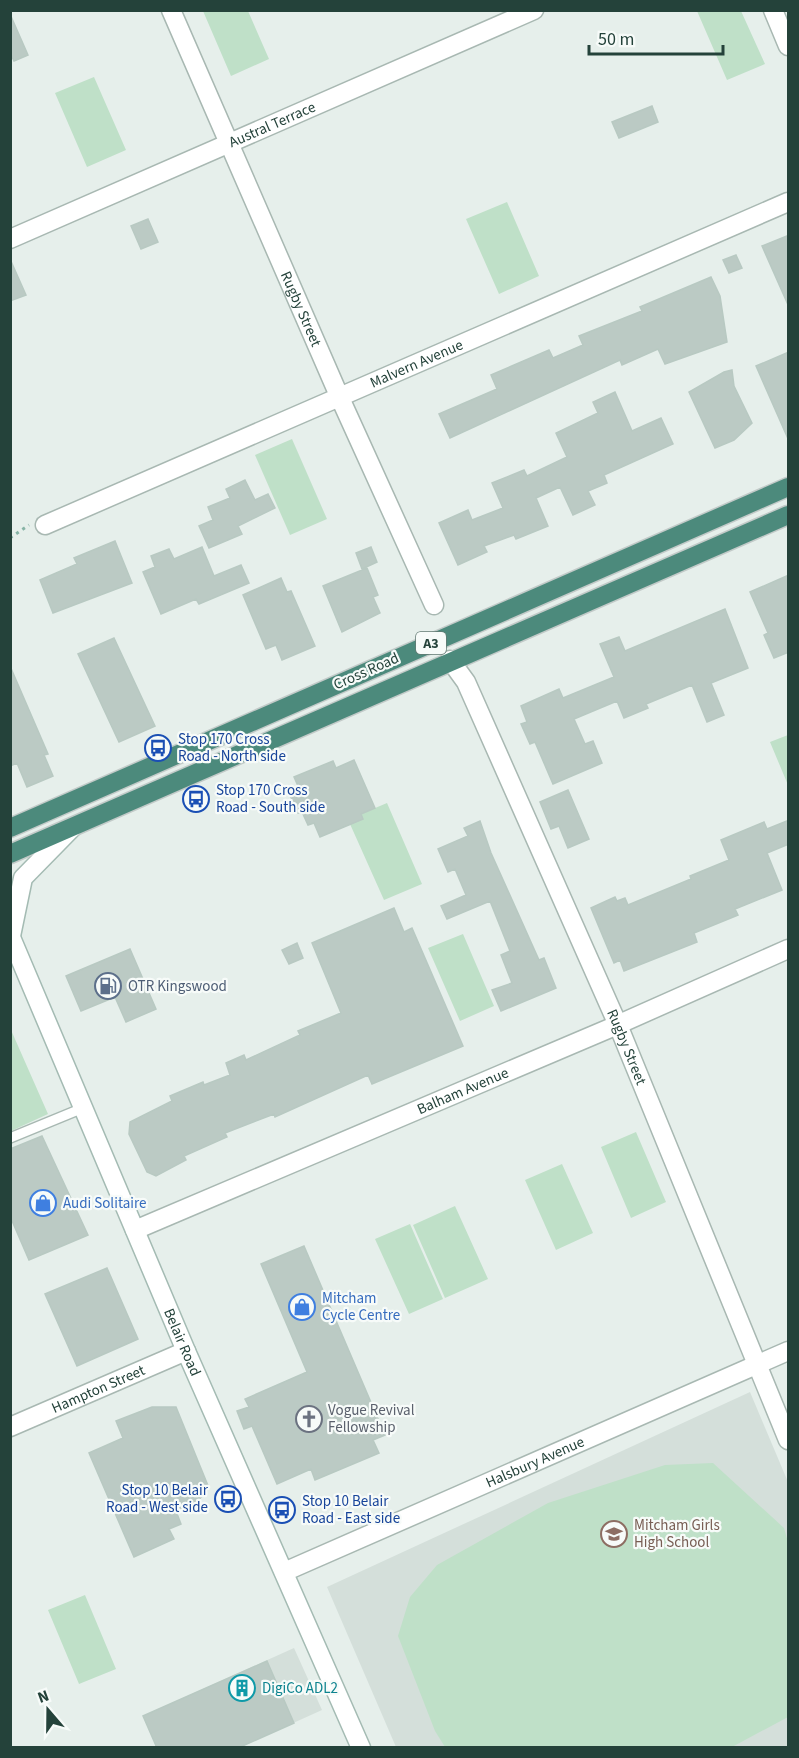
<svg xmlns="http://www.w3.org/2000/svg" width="799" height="1758" viewBox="0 0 799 1758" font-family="'Source Sans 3',sans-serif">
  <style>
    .built { fill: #d4dfda }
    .green { fill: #bfe0c8 }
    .building { fill: #bbcac4; stroke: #b8c9c2; stroke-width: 1.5 }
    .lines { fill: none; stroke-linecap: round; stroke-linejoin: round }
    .service-casing { stroke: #a8b8b2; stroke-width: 12 }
    .minor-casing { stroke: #a8b8b2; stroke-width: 21 }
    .secondary-casing { stroke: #a4bbb3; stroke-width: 21 }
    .trunk-casing { stroke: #c2cac8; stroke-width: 21 }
    .path { stroke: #86b3a5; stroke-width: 3; stroke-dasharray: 3 4.5; stroke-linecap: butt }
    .service { stroke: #fff; stroke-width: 9 }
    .minor { stroke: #fff; stroke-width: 18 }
    .secondary { stroke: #fff; stroke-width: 18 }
    .trunk { stroke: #4c8a7c; stroke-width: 18 }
    .labels { text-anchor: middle; stroke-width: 4.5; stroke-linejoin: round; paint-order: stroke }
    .shield { fill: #f7fbf9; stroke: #637a73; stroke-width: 1.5 }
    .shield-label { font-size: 14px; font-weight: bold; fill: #24423a }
    .street-label { font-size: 15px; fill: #24423a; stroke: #f7fbf9 }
    .transit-label { font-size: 15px; fill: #164399; stroke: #f7fbf9; text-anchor: start }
    .service-label { font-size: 15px; fill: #4e5e75; stroke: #f7fbf9; text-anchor: start }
    .shop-label { font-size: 15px; fill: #366cbe; stroke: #f7fbf9; text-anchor: start }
    .worship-label { font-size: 15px; fill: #5b616d; stroke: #f7fbf9; text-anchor: start }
    .education-label { font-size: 15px; fill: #785e54; stroke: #f7fbf9; text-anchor: start }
    .culture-label { font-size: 15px; fill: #0d838f; stroke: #f7fbf9; text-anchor: start }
  </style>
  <rect width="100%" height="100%" fill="#e6efeb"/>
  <path class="built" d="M750 1392 788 1482V1747H396L327 1587Z
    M294 1648 322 1710 238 1748 157 1747 143 1716Z"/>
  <path class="green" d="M203 11H248L269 59 231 76Z
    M697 11H741L765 64 727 80Z
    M94 77 126 150 87 167 55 93Z
    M507 202 539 276 499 294 466 219Z
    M292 439 327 519 290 535 255 455Z
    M788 735V785L770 742Z
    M387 803 422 884 384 900 350 824 363 819 361 814Z
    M463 934 494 1006 460 1021 428 948Z
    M11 1030 48 1114 11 1131H10Z
    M636 1132 666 1202 631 1218 601 1147Z
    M562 1164 593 1233 556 1250 525 1180Z
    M455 1206 488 1279 445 1298 413 1225Z
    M410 1224 443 1299 409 1314 375 1239Z
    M713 1463 784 1528 788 1542V1717L732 1747H445L435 1731 398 1636 410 1597 437 1565 548 1503 665 1465Z
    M85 1595 116 1669 79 1684 48 1610Z"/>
  <path class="building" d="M10 14 28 55 14 61 10 53Z
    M652 106 658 122 619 138 612 122Z
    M148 219 158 242 141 249 131 226Z
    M789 235V307L762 246Z
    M736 255 742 268 729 273 723 260Z
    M10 259 26 295 10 301Z
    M711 277 720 296 727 342 665 364 658 349 622 365 620 360 450 438 439 414 497 389 491 375 549 350 553 358 583 345 579 336 642 311 640 307Z
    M789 352V441L756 366Z
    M732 370 734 386 752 423 734 440 715 448 689 392 724 372Z
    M615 392 632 431 661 418 673 444 604 475 607 483 588 491 595 505 573 515 560 487 536 498 548 526 516 539 514 535 484 546 487 552 458 565 439 523 468 510 472 520 503 508 492 483 524 470 527 476 567 457 556 433 598 413 593 402Z
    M245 480 255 500 268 494 275 508 238 526 242 534 209 548 199 526 213 520 208 507 230 498 226 489Z
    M115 541 132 583 53 613 40 580 77 564 74 558Z
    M202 547 214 576 241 565 249 583 199 604 196 599 161 614 143 572 155 567 151 556 169 549 174 559Z
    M371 547 377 562 362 569 356 553Z
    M367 568 378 595 373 597 380 613 342 632 323 586Z
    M789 575V652L774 658 764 635 768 633 750 592Z
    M281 578 287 592 291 591 315 646 282 660 276 645 266 649 243 595Z
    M725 609 748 668 711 683 724 715 707 722 692 685 646 704 648 708 624 718 617 701 574 719 585 744 593 741 602 763 553 784 535 742 530 744 521 724 527 722 521 706 559 689 563 698 614 677 600 644 619 637 625 651Z
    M114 638 155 726 119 742 78 654Z
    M10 666 48 754 44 755 53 776 27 787 17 763 10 766Z
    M354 760 375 808 361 814 363 819 320 837 314 823 308 825 302 812 298 813 288 791 298 786 294 777 333 761 336 768Z
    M568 790 589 839 568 848 559 826 551 829 540 802Z
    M789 820V844L767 853 782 890 735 909 738 915 694 933 697 942 624 971 620 960 614 963 591 908 615 897 617 901 625 898 628 905 691 879 690 876 729 860 721 840 764 822 767 829Z
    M480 821 491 853 539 960 544 958 556 988 501 1011 492 990 512 983 501 955 510 951 490 901 447 919 441 906 466 895 455 869 448 872 438 849 468 836 464 828Z
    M394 908 404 932 412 928 463 1046 372 1084 368 1075 275 1117 274 1114 225 1133 227 1137 184 1156 186 1160 156 1176 147 1172 129 1134 130 1122 172 1101 170 1096 203 1082 204 1085 230 1075 226 1063 244 1055 246 1060 300 1035 298 1031 341 1013 312 943Z
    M297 943 303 958 289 964 282 950Z
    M130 949 156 1009 126 1022 115 997 81 1011 66 976Z
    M42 1136 88 1235 29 1260 10 1216V1149Z
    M304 1246 385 1435 373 1440 379 1453 315 1480 311 1469 277 1484 252 1426 244 1429 237 1411 249 1407 245 1399 307 1372 261 1264Z
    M107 1268 138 1339 77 1366 45 1294Z
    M152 1407H176L209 1488 196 1503 176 1511 181 1524 169 1529 174 1539 134 1557 89 1453 123 1438 116 1421Z
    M267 1661 294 1723 238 1748H157L143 1716Z"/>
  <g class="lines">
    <defs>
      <path id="service" d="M10 1138 83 1108"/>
      <g id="minor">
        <path id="s1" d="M171 10 340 398 434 605"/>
        <path d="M773 10 788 46"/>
        <path id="s2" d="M10 239 534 10"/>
        <path id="s3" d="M45 525 788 202"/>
        <path id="s4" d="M450 660 466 682 618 1025 788 1440"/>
        <path id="s5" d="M135 1230 608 1029 788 949"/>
        <path id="s6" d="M10 1427 186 1351"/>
        <path id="s7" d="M284 1572 788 1351"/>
      </g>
      <g id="secondary">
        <path id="s8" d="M10 935 186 1351 361 1748"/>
        <path d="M11 936 23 878 73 827"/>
      </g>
      <path id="trunk" d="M10 828 788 487
        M10 854 788 515"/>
    </defs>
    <use href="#service" class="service-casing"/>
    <use href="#minor" class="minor-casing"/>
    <use href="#secondary" class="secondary-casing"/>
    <use href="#trunk" class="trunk-casing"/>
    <path class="path" d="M10 538 29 525"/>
    <use href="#service" class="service"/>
    <use href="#minor" class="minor"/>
    <use href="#secondary" class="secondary"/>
    <use href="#trunk" class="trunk"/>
  </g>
  <defs>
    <symbol id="bus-ring" viewBox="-11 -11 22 22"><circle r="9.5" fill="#f7fbf9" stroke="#1a4fb4" stroke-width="1.5"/><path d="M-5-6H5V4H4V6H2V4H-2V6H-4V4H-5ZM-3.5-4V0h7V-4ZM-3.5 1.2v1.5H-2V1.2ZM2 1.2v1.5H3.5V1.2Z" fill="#1a4fb4"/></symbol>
    <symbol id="fuel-ring" viewBox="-11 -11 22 22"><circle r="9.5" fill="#f7fbf9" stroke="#5c6f8a" stroke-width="1.5"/><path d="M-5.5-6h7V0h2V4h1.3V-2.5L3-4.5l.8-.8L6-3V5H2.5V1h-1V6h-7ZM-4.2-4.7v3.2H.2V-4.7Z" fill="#5c6f8a"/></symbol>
    <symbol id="shop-ring" viewBox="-11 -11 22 22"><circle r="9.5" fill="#f7fbf9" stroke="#3f7fe0" stroke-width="1.5"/><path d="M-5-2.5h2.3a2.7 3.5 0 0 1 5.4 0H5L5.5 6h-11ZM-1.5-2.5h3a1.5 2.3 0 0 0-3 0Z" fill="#3f7fe0"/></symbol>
    <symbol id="church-ring" viewBox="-11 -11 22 22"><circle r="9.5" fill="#f7fbf9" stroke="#6b7280" stroke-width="1.5"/><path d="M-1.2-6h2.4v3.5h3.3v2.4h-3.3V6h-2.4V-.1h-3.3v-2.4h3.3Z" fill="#6b7280"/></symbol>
    <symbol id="school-ring" viewBox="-11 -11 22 22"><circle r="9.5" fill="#f7fbf9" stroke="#8d6e63" stroke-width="1.5"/><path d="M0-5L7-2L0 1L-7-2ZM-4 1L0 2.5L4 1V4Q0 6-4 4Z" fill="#8d6e63"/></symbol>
    <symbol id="building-ring" viewBox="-11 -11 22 22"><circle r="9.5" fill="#f7fbf9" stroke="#0f9aa8" stroke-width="1.5"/><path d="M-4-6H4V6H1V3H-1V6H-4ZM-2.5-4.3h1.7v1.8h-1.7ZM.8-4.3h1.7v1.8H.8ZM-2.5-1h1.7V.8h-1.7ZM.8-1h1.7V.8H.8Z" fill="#0f9aa8"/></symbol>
  </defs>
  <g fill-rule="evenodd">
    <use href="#bus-ring" x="143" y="733" width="30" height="30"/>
    <use href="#bus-ring" x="181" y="784" width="30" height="30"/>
    <use href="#fuel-ring" x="93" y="971" width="30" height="30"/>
    <use href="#shop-ring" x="28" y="1188" width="30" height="30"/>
    <use href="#shop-ring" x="287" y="1292" width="30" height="30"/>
    <use href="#church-ring" x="294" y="1404" width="30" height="30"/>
    <use href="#bus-ring" x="213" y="1484" width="30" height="30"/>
    <use href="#bus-ring" x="267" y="1495" width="30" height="30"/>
    <use href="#school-ring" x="599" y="1519" width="30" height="30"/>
    <use href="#building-ring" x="227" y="1673" width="30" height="30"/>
  </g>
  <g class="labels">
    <rect class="shield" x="416" y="632" width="30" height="22" rx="4.5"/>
    <g class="shield-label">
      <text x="431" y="648">A3</text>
    </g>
    <g class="street-label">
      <text dy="5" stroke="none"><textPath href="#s2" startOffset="286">Austral Terrace</textPath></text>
      <text dy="5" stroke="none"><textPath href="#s1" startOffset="326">Rugby Street</textPath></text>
      <text dy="5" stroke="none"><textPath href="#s3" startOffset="405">Malvern Avenue</textPath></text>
      <text transform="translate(366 671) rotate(-24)" y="5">Cross Road</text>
      <text dy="5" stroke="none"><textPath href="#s4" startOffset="426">Rugby Street</textPath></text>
      <text dy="5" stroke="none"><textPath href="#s5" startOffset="356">Balham Avenue</textPath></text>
      <text dy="5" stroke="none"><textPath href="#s8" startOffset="442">Belair Road</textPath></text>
      <text dy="5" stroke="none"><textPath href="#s6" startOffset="96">Hampton Street</textPath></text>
      <text dy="5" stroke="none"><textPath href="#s7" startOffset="274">Halsbury Avenue</textPath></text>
    </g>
    <g class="transit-label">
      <text x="178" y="744">Stop 170 Cross<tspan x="178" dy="17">Road - North side</tspan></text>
      <text x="216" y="795">Stop 170 Cross<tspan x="216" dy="17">Road - South side</tspan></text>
      <text x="208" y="1495" text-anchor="end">Stop 10 Belair<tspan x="208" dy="17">Road - West side</tspan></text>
      <text x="302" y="1506">Stop 10 Belair<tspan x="302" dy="17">Road - East side</tspan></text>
    </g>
    <g class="service-label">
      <text x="128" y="991">OTR Kingswood</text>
    </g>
    <g class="shop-label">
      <text x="63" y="1208">Audi Solitaire</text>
      <text x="322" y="1303">Mitcham<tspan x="322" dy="17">Cycle Centre</tspan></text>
    </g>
    <g class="worship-label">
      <text x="328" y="1415">Vogue Revival<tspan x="328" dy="17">Fellowship</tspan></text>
    </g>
    <g class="education-label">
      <text x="634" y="1530">Mitcham Girls<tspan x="634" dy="17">High School</tspan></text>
    </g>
    <g class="culture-label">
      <text x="262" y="1693">DigiCo ADL2</text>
    </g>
  </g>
  <rect width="799" height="1758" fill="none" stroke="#24423a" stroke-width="24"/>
  <g transform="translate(48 1710) rotate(340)" stroke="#f7fbf9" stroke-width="4.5" paint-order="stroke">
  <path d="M0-4.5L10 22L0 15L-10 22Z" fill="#24423a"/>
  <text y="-9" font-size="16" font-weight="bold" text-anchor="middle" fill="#24423a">N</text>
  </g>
  <path d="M589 45v9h134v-9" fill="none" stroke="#24423a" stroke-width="3"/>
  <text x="598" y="45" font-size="18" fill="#24423a" stroke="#f7fbf9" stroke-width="4.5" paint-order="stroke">50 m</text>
</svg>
